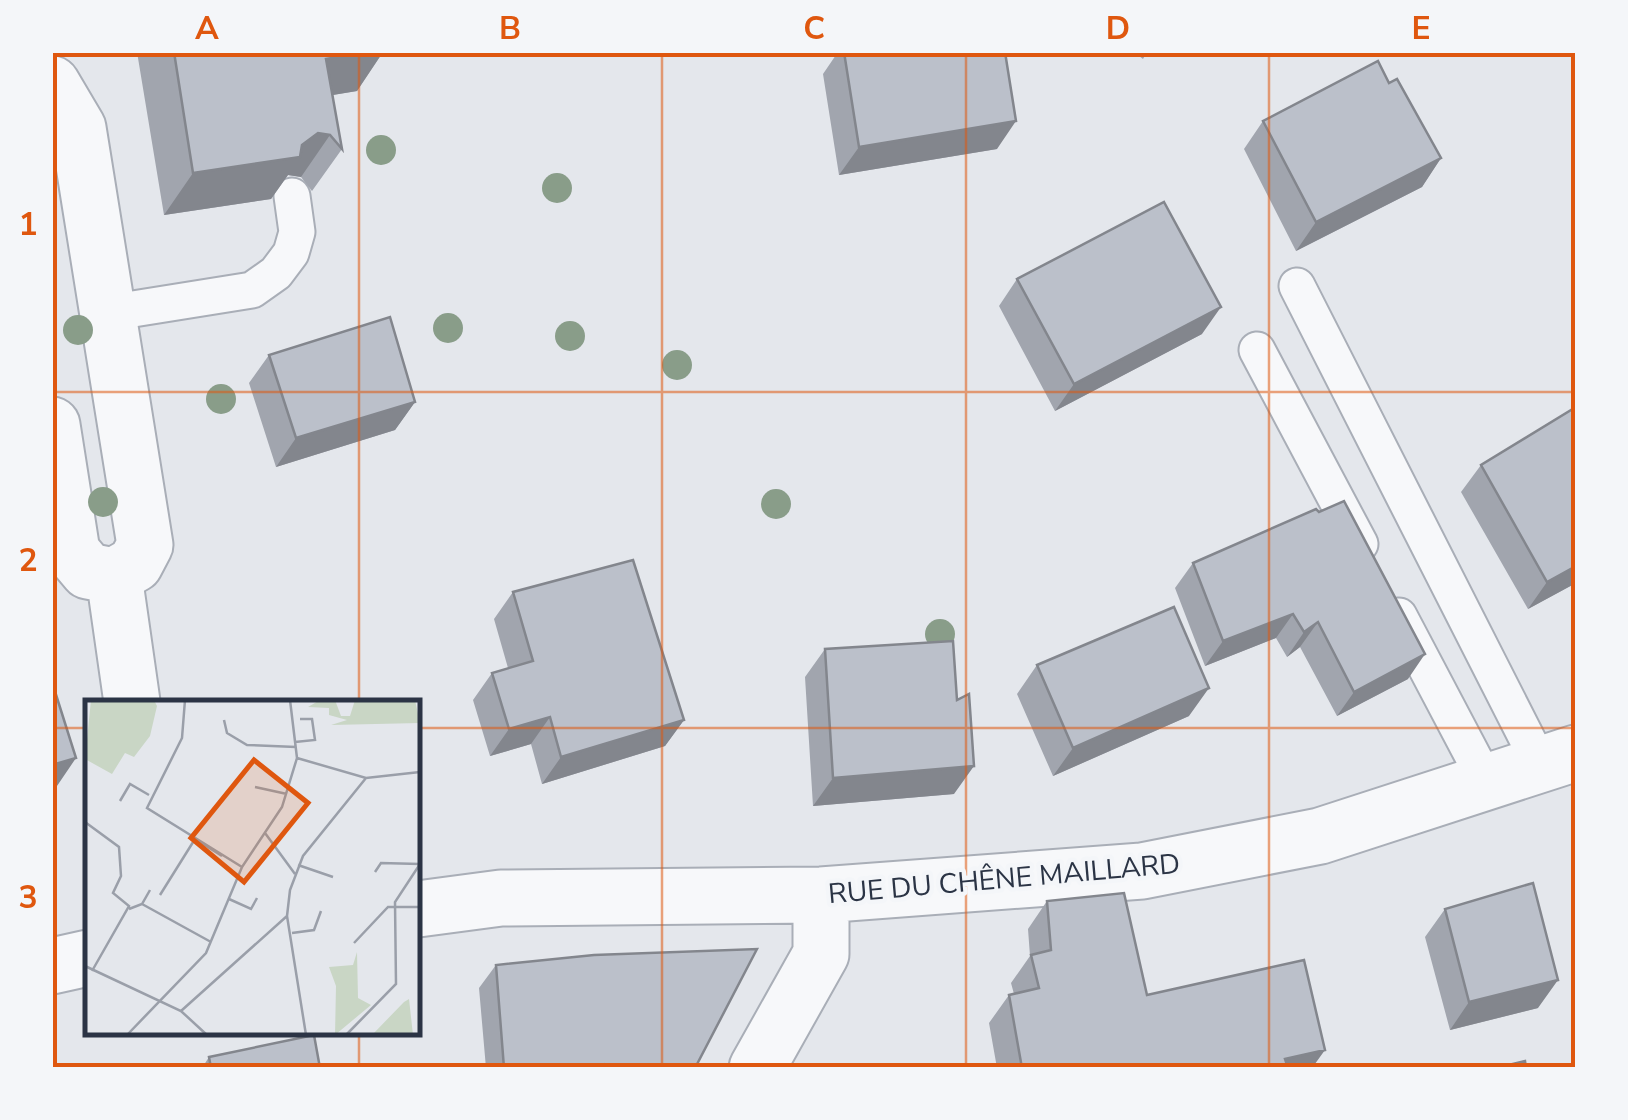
<svg xmlns="http://www.w3.org/2000/svg" width="1628" height="1120" viewBox="0 0 1628 1120" font-family="'Nunito Sans',sans-serif">
  <style>
    .lines { fill: none; stroke-linecap: round; stroke-linejoin: round }
    .service-casing { stroke: #a9aeb7; stroke-width: 39 }
    .minor-casing { stroke: #a9aeb7; stroke-width: 59 }
    .service { stroke: #f7f8fa; stroke-width: 35 }
    .minor { stroke: #f7f8fa; stroke-width: 55 }
    .tree { fill: #899d89 }
    .wall { fill: #a1a5ae }
    .shaded-wall { fill: #83868d }
    .building { fill: #bbc0ca; stroke: #83868d; stroke-width: 2.5 }
    .grid { fill: none; stroke: #df570f; stroke-width: 2.5; stroke-opacity: 0.55 }
    .labels { text-anchor: middle; stroke-width: 9; stroke-linejoin: round; paint-order: stroke }
    .street-label { font-size: 28px; fill: #2b3445; stroke: #f4f6f9 }
    .inset-road { fill: none; stroke: #9a9fa9; stroke-width: 2.5 }
    .view { fill: #df570f; fill-opacity: 0.15; stroke: #df570f; stroke-width: 5 }
    .inset-edge { fill: none; stroke: #2b3445; stroke-width: 5 }
    .neatline { fill: none; stroke: #df570f; stroke-width: 4 }
    .grid-label { font-size: 32px; text-anchor: middle; font-weight: bold; fill: #df570f }
  </style>
  <rect width="100%" height="100%" fill="#e4e7ec"/>
  <g class="lines">
    <defs>
      <path id="service" d="M1297 286 1541 766
        M108 313 252 290 276 273 291 253 297 232 292 196
        M1257 350 1360 544
        M1399 616 1487 783"/>
      <path id="minor" d="M52 84 78 128 145 545 135 564 114 576 88 571 72 552 52 425
        M114 576 132 702
        M418 909 501 898 821 895 1142 871 1320 836 1576 753
        M52 966 88 958
        M757 1068 821 954V895"/>
    </defs>
    <use href="#service" class="service-casing"/>
    <use href="#minor" class="minor-casing"/>
    <use href="#service" class="service"/>
    <use href="#minor" class="minor"/>
  </g>
  <g class="tree">
    <circle cx="381" cy="150" r="15"/>
    <circle cx="557" cy="188" r="15"/>
    <circle cx="448" cy="328" r="15"/>
    <circle cx="78" cy="330" r="15"/>
    <circle cx="570" cy="336" r="15"/>
    <circle cx="677" cy="365" r="15"/>
    <circle cx="221" cy="399" r="15"/>
    <circle cx="103" cy="502" r="15"/>
    <circle cx="776" cy="504" r="15"/>
    <circle cx="940" cy="634" r="15"/>
  </g>
  <path class="wall" d="M137 52H383L357 91 332 95 342 149 312 191 301 177 288 175 271 199 164 215Z
    M838 52H1005L997 149 839 175 823 74Z
    M1134 52H1147L1143 59Z
    M1389 83 1441 158 1422 187 1296 251 1244 149 1263 121Z
    M1017 279 1202 334 1055 411 999 306Z
    M269 355 415 402 395 430 276 467 249 383Z
    M1576 407V583L1528 609 1461 492 1481 465Z
    M1316 509 1408 679 1337 716 1300 647 1287 657 1276 638 1205 666 1175 588 1193 563Z
    M513 592 684 720 665 746 542 784 531 744 490 756 473 700 492 673 508 668 494 619Z
    M825 649 954 794 813 806 805 677Z
    M1037 665 1189 716 1053 776 1017 694Z
    M1047 901 1147 995 1312 1068H997L989 1023 1009 995 1014 994 1011 983 1030 956 1028 929Z
    M1445 909 1538 1008 1450 1030 1425 937Z
    M496 965 695 1068H486L479 988Z
    M209 1057 320 1068H202Z"/>
  <path class="shaded-wall" d="M365 52H383L357 91 297 101 326 59Z
    M1016 121 997 149 839 175 859 147Z
    M318 133 330 135 301 177 288 175 271 199 164 215 193 173Z
    M1441 158 1422 187 1296 251 1316 222Z
    M1221 307 1202 334 1055 411 1074 384Z
    M415 402 395 430 276 467 296 438Z
    M1576 566V583L1528 609 1547 582Z
    M1293 614 1276 638 1205 666 1223 641Z
    M1318 622 1300 647 1287 657 1304 632Z
    M1425 654 1408 679 1337 716 1354 692Z
    M1209 688 1189 716 1053 776 1073 748Z
    M550 717 531 744 490 756 509 729Z
    M684 720 665 746 542 784 561 757Z
    M76 758 57 786 52 787V765Z
    M974 766 954 794 813 806 833 778Z
    M1558 980 1538 1008 1450 1030 1469 1002Z
    M1325 1050 1312 1068H1279L1285 1059Z"/>
  <path class="building" d="M174 52H365L326 59 342 149 330 135 318 133 302 145 300 157 193 173Z
    M844 52H1005L1016 121 859 147Z
    M1378 61 1389 83 1397 79 1441 158 1316 222 1263 121Z
    M1164 202 1221 307 1074 384 1017 279Z
    M390 317 415 402 296 438 269 355Z
    M1576 407V566L1547 582 1481 465Z
    M1344 501 1425 654 1354 692 1318 622 1304 632 1293 614 1223 641 1193 563 1316 509 1319 512Z
    M633 560 684 720 561 757 550 717 509 729 492 673 533 661 513 592Z
    M1174 607 1209 688 1073 748 1037 665Z
    M953 641 957 700 969 694 974 766 833 778 825 649Z
    M52 682 76 758 52 765Z
    M1533 883 1558 980 1469 1002 1445 909Z
    M1124 893 1147 995 1304 960 1325 1050 1285 1059 1288 1068H1022L1009 995 1039 988 1031 955 1051 950 1047 901Z
    M757 949 695 1068H613L606 1065 607 1068H504L496 965 594 955Z
    M314 1035 320 1068H211L209 1057Z
    M1525 1061 1526 1068H1496Z"/>
  <path class="grid" d="M359 52V702M662 52V1068M966 52V1068M1269 52V1068M52 392H1576M52 728H88M418 728H1576M359 1032V1068"/>
  <g class="labels">
    <g class="street-label">
      <text transform="translate(1004 878) rotate(-5)" y="10">RUE DU CHÊNE MAILLARD</text>
    </g>
  </g>
  <g transform="translate(85 700)">
    <rect width="335" height="335" fill="#e4e7ec"/>
    <path d="M6 0H69L72 6 65 36 49 57 40 53 27 74 0 59ZM235 0H250L256 16H265L270 0H330L335 23 246 25 262 20 244 15V8L223 7ZM272 252 273 298 286 305 250 335 251 286 244 267 268 265ZM324 299 328 335H287L319 302Z" fill="#c9d6c5"/>
    <path class="inset-road" d="M100 0 97 38 62 108 157 167M139 20 142 33 162 45 211 47M210 42 230 40 227 19H215M212 58 281 78 335 72M170 87 202 94M35 101 45 84 64 95M0 122 34 147 36 176 28 193 44 206 7 271M180 133 210 174M110 139 137 156M213 165 248 177M290 172 296 163 335 164M75 195 110 139M144 199 166 209 172 198M57 204 126 242M44 209 57 204 65 190M207 233 229 230 236 211M269 243 303 207H335M0 266 96 311 122 335M96 311 202 216M42 335 121 253 157 167 197 107 212 58 205 0M221 335 202 216 205 190 218 156 281 78M261 335 311 284 310 202 335 164"/>
    <path class="view" d="M169 60 223 103 159 182 106 138Z"/>
    <rect width="335" height="335" class="inset-edge"/>
  </g>
  <rect width="1628" height="1120" fill="none" stroke="#f4f6f9" stroke-width="110"/>
  <rect x="55" y="55" width="1518" height="1010" class="neatline"/>
  <g class="grid-label">
    <text x="207" y="39">A</text>
    <text x="510" y="39">B</text>
    <text x="814" y="39">C</text>
    <text x="1118" y="39">D</text>
    <text x="1421" y="39">E</text>
    <text x="28" y="235">1</text>
    <text x="28" y="571">2</text>
    <text x="28" y="908">3</text>
  </g>
</svg>
